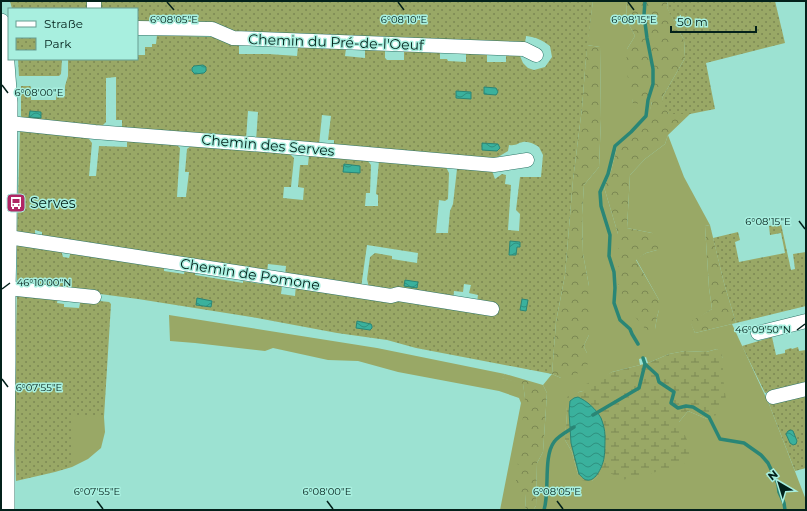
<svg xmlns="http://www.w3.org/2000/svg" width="807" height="511" viewBox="0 0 807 511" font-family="Montserrat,sans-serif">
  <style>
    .grass { fill: #99a866; fill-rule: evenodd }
    .forest { fill: url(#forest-crowns) }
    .wetland { fill: url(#wetland-marsh) }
    .park { fill: url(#park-dots) }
    .water { fill: url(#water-waves); stroke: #2a8676 }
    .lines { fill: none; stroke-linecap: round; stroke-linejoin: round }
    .stream { stroke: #2a8676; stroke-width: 3.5 }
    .minor-casing { stroke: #2e7467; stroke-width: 15 }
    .tertiary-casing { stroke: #2e7467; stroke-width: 18 }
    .minor { stroke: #fff; stroke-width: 14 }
    .tertiary { stroke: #fff; stroke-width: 17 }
    .ticks { fill: none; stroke: #03211b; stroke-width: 1.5 }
    .labels { text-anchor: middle; stroke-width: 3; stroke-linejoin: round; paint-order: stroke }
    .street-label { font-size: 14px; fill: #03211b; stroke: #a8efdf }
    .poi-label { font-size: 14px; fill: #03211b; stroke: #a8efdf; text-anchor: start }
    .ticks-label { font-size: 10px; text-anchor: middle; fill: #03211b; stroke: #a8efdf; stroke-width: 3; stroke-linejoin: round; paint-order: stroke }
  </style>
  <defs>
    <pattern id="forest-crowns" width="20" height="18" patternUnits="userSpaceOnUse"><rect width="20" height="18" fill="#99a866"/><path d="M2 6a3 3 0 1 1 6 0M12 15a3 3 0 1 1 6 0" fill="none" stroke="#7b8853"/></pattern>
    <pattern id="wetland-marsh" width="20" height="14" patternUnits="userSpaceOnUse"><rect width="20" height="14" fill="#99a866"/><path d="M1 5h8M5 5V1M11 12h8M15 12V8" fill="none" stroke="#7b8853"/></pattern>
    <pattern id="park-dots" width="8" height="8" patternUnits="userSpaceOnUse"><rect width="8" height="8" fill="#99a866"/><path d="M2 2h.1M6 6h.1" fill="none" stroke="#7b8853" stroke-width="1.8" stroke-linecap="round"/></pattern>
    <pattern id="water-waves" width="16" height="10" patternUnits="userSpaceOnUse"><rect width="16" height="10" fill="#3ab19d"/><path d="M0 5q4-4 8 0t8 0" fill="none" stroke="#2f907f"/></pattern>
  </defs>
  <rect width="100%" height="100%" fill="#9ce2d2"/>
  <path class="grass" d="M593 1H627L626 19 635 36 627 49 633 103 652 101 649 117 617 146 611 171 604 187 618 234V285L655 329 657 317 659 310V300L636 259 646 253 657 250 652 233 627 228 630 175 645 159 665 144 668 135 684 177 710 225 705 226 709 288 712 309 691 323 695 333 732 324 769 404 806 500V510H533L536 506 537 463 543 452 547 393 543 385 552 374 561 378 587 353 584 347 585 343 589 335V286L583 254 582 215 584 185 599 167 601 119 600 47 587 45ZM717 349 723 358V377L707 419 688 411 679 422 612 474H600L592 481 578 475 572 452 565 440 567 413 566 401 579 392 583 391 612 372 640 365 639 359 646 357 648 363 669 354 685 351 706 352Z
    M169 315 377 348 505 374 502 378 523 383 525 398 526 494 525 510H500L521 403 519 398 499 391 398 372 358 361 328 360 273 348 265 351 195 343 170 341Z
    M72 417H104L105 432 101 448 88 459 72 467Z"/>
  <path class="forest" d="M627 1H668L667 7 677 27 684 40 685 58 662 98 669 114H690L668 135 665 144 645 159 630 175 627 228 652 233 659 238 661 245 657 250 646 253 636 260 659 300V310L657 317 655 329 646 330 628 308 618 285V234L604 187 611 171 617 146 648 117 652 102 633 104 626 68 627 49 635 36 626 19Z
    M587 45 600 47 601 119 599 167 584 185 582 215 583 254 589 286 590 314 589 335 585 343 584 347 587 353 589 363C581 370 573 381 561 378 558 377 555 375 552 374L556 322 565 275 573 180 582 108Z
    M710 225 724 283 736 323 695 333 690 322 712 309 709 288 705 226Z
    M505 374 543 385 547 393 543 452 537 463 536 506 533 510H525L526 494 515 490 525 398 523 384 501 378Z"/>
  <path class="wetland" d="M717 349 720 351 723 358V377L726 400 717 415 709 417 707 419 688 411 679 422 693 453 692 457 685 463 649 474 622 480 612 474H601L592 481H587L581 480 578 475 572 452 565 440 567 413 565 401 568 396 572 394 583 391 586 384 612 372 648 363 669 354 685 351 706 352Z"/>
  <path class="park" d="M10 1H88V9H12Z
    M100 1H593L586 58 582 108 573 180 565 275 556 322 552 374 416 348 387 340 337 333 257 318 138 299 85 292 21 286 17 282V242L61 250 63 257 69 258 71 252 164 265V271L184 274 185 268 196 269 195 275 243 283V281L262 284 263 282 282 285 281 294 295 296 296 285 477 302 478 295 469 293 471 285 464 284 463 292 454 291 453 299 369 288 367 279 370 257 375 253 392 256V259L417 263 418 253 367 245 361 288 285 276 286 266 268 264 267 273 42 237V232L35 230V234L28 233 26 235 17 234 20 130 86 135 92 143 89 176H96L99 146 127 147V140L175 143 180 148 177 197H186L189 172H185L187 149 192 145 289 153 294 158 291 187H284L283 198 303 200 304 188 298 187 300 165H308L309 155 367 160 371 165 370 193H366L365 206H378V195L376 194 379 161 446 167 449 173 448 199 445 201 439 200 436 233H448L450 211 453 204 457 169 462 168 492 171 495 179 502 174 506 175 505 184 511 185 508 230 519 231 520 214 516 210 520 177H541L543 155 539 147C534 144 528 141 523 142 517 143 517 146 509 145L508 151 493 160 334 147V140H328L331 116 322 115 319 145 256 141 258 112 248 111 246 139 122 128V120H116V77L106 78V122L102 126 23 119 21 116V86H30L31 87V100H56V94H60V96H65V86L68 76V59H137V55H145V47H152V44H156L157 35 215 37 239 44V54H268L297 56 298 47 346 48 345 56 365 58V48L385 49V58L387 60H404V50L440 51V59H447L448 61 466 62V52L487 53V62H506V55L520 56 523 63 528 68 534 70 545 67 552 57 550 46C542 40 536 37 526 36L525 43 230 32 169 24V15H150V22L137 24V9H99Z
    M668 1H775L785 43 706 63 715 109 690 114H669L664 107 662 98 685 58 684 40 669 12 667 7Z
    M18 59H62L61 74 59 76H19Z
    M781 224 791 270 795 269 793 254 806 252V306L736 323 724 283 713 238 738 232 740 240 735 242 739 262 785 253 781 233 770 235 769 226Z
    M17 293 58 297 57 303 64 304V307L79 308 81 299 109 302 111 304 104 417H72V467L55 472 16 481 14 417Z
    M772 337 776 355 785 353V350L791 348 792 349 798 347 799 351 806 350V384L765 393 742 346Z
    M806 394V468L795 471 769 404Z"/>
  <path class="water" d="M203 65 206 67V71L204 73 195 74 192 71V68L194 66Z
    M484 87 496 88 498 92 496 95 484 94Z
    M456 91 471 92V99L456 98Z
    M30 111 41 112V118L29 117Z
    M482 143 498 144 500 148 497 151 482 150Z
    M344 164 360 166V173L343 172Z
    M510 241 520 242V247H517L516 255H509Z
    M405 280 418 282 417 288 404 286Z
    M197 298 212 301 211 307 196 305Z
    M522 299 528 300 526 311 520 310Z
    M357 321 371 324 372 326V328L370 330 356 328Z
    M578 397C587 401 596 409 601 418 603 423 605 430 605 436 605 443 605 451 604 458 603 465 596 482 587 480 584 480 581 476 579 474L571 443 569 412 570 401 574 398Z
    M791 430 793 431 797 441 796 444 793 445 790 443 786 434 788 431Z"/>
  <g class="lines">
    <path class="stream" d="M638 344 632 334 630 329 620 320 614 303 615 288 614 272 609 256 610 235 601 206 600 192 608 174 615 146 631 132 646 116 648 100 653 84V69L647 38 644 15 645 1
      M643 358 645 364 657 375 659 382 674 392 671 403 678 408 686 406 693 407 709 417 720 439 744 443 761 455 768 463 778 484 779 492 784 503 785 510
      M593 415 639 388 645 364
      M544 510C550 491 543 457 554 442 558 436 568 431 574 427"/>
    <defs>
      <path id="minor" d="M94 9V1
        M137 28 212 29 233 38 524 49 536 55
        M9 123 95 132 264 145 494 165 527 160
        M8 237 391 296 398 294 492 309
        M7 288 94 297
        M758 333 806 321
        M773 397 806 389"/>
      <path id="tertiary" d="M1 22 6 64 9 103 8 247 7 288V361L6 448V510"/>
    </defs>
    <use href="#minor" class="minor-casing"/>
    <use href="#tertiary" class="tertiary-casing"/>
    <use href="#minor" class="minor"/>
    <use href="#tertiary" class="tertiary"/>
  </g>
  <path class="ticks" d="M167 2 174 10M398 2 404 10M628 2 634 10M2 85 8 93M799 221 805 229M2 289 10 283M797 330 805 324M2 379 8 387M97 501 103 509M327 501 333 509M557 501 563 509"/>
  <defs>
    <symbol id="bus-square" viewBox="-11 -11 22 22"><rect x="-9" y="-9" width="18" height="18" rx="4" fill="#b02664" stroke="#a8efdf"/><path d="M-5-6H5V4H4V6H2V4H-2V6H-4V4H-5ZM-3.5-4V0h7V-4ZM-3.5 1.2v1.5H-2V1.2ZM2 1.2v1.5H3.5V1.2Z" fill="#fff"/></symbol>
  </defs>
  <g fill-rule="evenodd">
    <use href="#bus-square" x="5" y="192" width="22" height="22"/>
  </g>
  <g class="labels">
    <g class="street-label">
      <text transform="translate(336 42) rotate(2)" y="5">Chemin du Pré-de-l'Oeuf</text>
      <text transform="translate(268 145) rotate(5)" y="5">Chemin des Serves</text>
      <text transform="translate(250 274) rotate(9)" y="5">Chemin de Pomone</text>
    </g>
    <g class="poi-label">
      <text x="30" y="208">Serves</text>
    </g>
  </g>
  <g class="ticks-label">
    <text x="174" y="23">6°08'05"E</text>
    <text x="404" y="23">6°08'10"E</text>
    <text x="634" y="23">6°08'15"E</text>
    <text x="39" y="96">6°08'00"E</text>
    <text x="768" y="225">6°08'15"E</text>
    <text x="44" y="286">46°10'00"N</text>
    <text x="763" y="333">46°09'50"N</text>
    <text x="39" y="391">6°07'55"E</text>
    <text x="97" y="495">6°07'55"E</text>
    <text x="327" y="495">6°08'00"E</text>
    <text x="557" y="495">6°08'05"E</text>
  </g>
  <rect width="807" height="511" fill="none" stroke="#03211b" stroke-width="4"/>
  <rect x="8" y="8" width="130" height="52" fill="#a8efdf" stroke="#669d91"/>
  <rect x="16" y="21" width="20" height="6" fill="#ffffff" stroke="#669d91"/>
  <text x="44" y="28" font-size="12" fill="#03211b">Straße</text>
  <rect x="16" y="38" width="20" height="12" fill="url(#park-dots)" stroke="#669d91"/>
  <text x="44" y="48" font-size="12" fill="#03211b">Park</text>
  <g transform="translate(779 483) rotate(322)" stroke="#a8efdf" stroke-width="3" paint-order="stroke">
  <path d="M0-3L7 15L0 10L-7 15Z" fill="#03211b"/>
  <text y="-6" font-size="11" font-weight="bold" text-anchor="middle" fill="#03211b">N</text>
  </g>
  <path d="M671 26v6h85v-6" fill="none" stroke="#03211b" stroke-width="2"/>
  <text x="677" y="26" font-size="12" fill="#03211b" stroke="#a8efdf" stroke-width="3" paint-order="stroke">50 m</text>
</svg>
